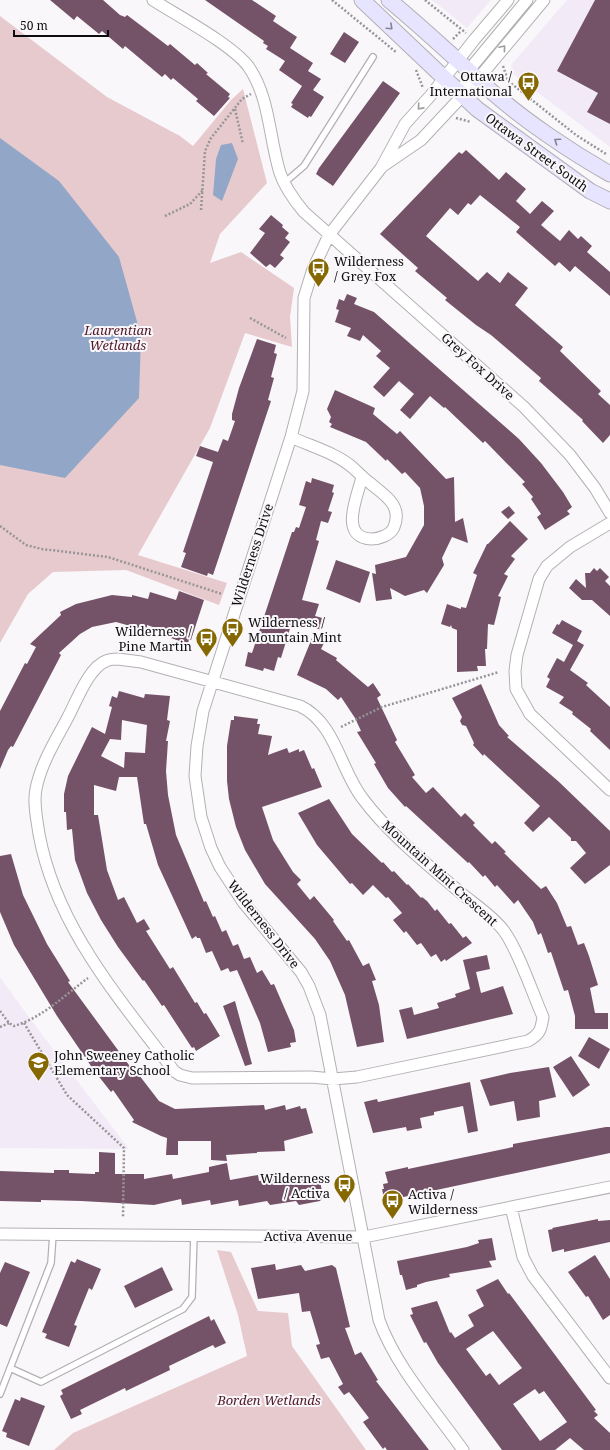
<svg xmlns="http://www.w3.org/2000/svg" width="610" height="1450" viewBox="0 0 610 1450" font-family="'Noto Serif',serif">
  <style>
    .built { fill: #f2ebf7 }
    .green { fill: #e7cace }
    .water { fill: #92a7c7 }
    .building { fill: #745368; fill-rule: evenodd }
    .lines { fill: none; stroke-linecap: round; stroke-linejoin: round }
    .lane-casing { stroke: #b3b0b4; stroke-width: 8 }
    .street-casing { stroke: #b3b0b4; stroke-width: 13 }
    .secondary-casing { stroke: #b3b0b4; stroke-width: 17 }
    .path { stroke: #979598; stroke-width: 2.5; stroke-dasharray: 2 2; stroke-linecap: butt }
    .lane { stroke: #fff; stroke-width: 5.5 }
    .street { stroke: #fff; stroke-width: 11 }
    .secondary { stroke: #e6e4fe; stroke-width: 15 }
    .oneway { stroke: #848392 }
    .oneway2 { stroke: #9e9e9f }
    .labels { text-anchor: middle; stroke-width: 4; stroke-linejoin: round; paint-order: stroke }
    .poi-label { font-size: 13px; fill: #0d0c0e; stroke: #faf7fb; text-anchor: start }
    .street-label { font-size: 13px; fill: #0d0c0e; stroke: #faf7fb }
    .park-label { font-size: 13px; font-style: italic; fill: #4f1826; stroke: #faf7fb }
  </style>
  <rect width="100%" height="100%" fill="#faf7fb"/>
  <path class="built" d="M432 0H491L467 28Z
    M567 0H610V147L513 74 511 65Z
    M0 977 28 1016 129 1149 0 1148Z"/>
  <path class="green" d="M0 16 107 97 180 136 193 146 231 100 243 89 267 183 220 234 210 263 241 252 294 288 290 317 292 347 245 333 210 428 138 555 227 583 219 605 126 570 53 572 28 594 0 643Z
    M217 1250 231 1252 258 1311 288 1313 292 1346 366 1450H54L73 1433 247 1356 238 1315Z"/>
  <path class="water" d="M0 138 59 181 119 257 141 336 139 398 65 478 0 465Z
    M232 143 238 159 222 201 213 195 216 159 221 145Z"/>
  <path class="building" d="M50 0H103L120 15 125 17 127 15 168 46 170 44 195 65 197 63 208 73 206 74 230 94 228 97 230 98 214 116 196 101 198 99 173 78 171 80 165 74 162 77 125 46 123 49 102 31 99 34 77 16 74 20Z
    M205 0H252L276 16 273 21 297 37 290 48 313 63 308 71 321 79 313 90 324 97 311 117 309 116 308 118 291 107 293 104 291 103 302 86 279 70 285 61 266 49 268 46 263 43 264 41Z
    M595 0H610V124L587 112 598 93 557 71Z
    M344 32 359 42 345 63 330 54Z
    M383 81 400 93 333 186 316 174 319 168Z
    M466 150 499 180 506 172 526 189 516 201 530 214 542 201 554 211 541 225 560 241 569 230 578 239 581 236 592 246 587 252 610 272V296L575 266 570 272 559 262 555 266 516 232 520 227 480 195 471 205 468 203 458 215 450 208 426 236 478 281 487 272 500 283 508 272 528 288 515 305 563 347 560 351 601 391 598 394 610 405V435L603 443 582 421 583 420 539 381 541 378 491 335 476 325 445 300 447 298 415 271 418 268 380 234 450 161 459 152 462 154Z
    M271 215 283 225 282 227 289 233 285 238 290 242 280 255 284 258 275 268 270 264 266 267 250 253 265 233 259 229Z
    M347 294 357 298 354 304 374 312 519 439 541 463 563 492 572 507 567 511 570 514 545 530 537 517 541 514 531 499 533 497 522 484 525 482 485 441 483 443 445 407 444 408 430 396 410 419 400 410 414 394 399 381 384 397 373 387 390 368 376 356 381 351 363 335 360 341 347 336 351 328 335 322 339 310 336 309 339 299 344 301Z
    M257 339 276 345 274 353 277 354 271 377 274 378 268 400 271 401 213 575 208 573 207 576 181 567 186 553 183 552 213 462 196 456 200 446 218 452 223 439 228 441 235 421 232 420V414L239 388Z
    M335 390 375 408 373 414 397 434 400 431 446 479 454 477 455 522 463 518 468 543 452 537 442 558 444 565 427 593 424 590 405 596 390 588 392 599 376 601 372 573 376 574 375 565 406 557 424 525V506L420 488 405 472 402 474 387 459 386 461 366 442 330 427 332 424 329 422 331 417 327 409Z
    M312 478 334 485 332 492 334 493 328 511 332 512 328 523 321 521 316 540 319 541 302 600 319 604 315 616 326 619 322 630 292 622 281 658 278 657 274 671 264 668 263 671 245 666 248 652 252 653 292 532H294L296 527 299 528 306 507 299 505 306 481 311 483Z
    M509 506 515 513 508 519 501 512Z
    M510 521 528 539 511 556 515 559 504 574 508 576 498 596 501 597 494 625 488 624 487 649H485L486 666H477L478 671 457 672V630L452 628 451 625 450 627 441 624 447 604 461 609V607L466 608 477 575 473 573 487 544H488Z
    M336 560 370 572 360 603 326 589Z
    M594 568 597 571 600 568 609 577 605 581 610 586V616L592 600H582L569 588 576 579 586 588 585 573H590Z
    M179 591 204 600 191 640 189 639 188 644 165 636 167 632 147 625V628L142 626 141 629 116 622 92 627 80 634 59 653 61 655 13 747 11 746 8 750 0 769V711L25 663 27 664 36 647 30 644 61 615 60 612 76 604 112 595 132 597V595L148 599 150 592 176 600Z
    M562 620 582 631 577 641 584 645 570 670 588 683 586 685 610 707V750L590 731 591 729 572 714 573 712 559 703 564 697 546 687 550 679 547 677 557 658 564 662 573 645 552 633 557 624 559 625Z
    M312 638 324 643 321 649 337 658 336 660 368 687 373 683 381 695 377 698 397 740 395 742 415 775 412 777 426 793 433 787 461 817 465 813 475 823 473 825 492 844 495 841 506 852 504 853 541 889 546 886 557 903 567 927 571 926 578 945 584 943 589 956 598 985 590 988 595 1013H608V1029H575V1016L568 990 564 991 551 952 548 953 541 933 538 935 533 922 518 900 514 904 497 885 495 887 485 875 483 877 469 862 468 863 419 818 406 806 405 807 388 788 374 764 376 763 357 732 361 731 355 718 341 697 338 700 326 689 297 675Z
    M481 684 499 725 509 736 507 737 558 781 610 831V865L585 884 570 868 586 853 576 841H571V838L549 817 533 832 524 823 540 806 484 754 483 756 473 745 474 743 466 726 462 725 460 721 462 717 452 698Z
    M119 691 144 698 145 694 170 696 167 720 170 721 166 741H168L166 771 168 795 176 835 204 902 206 901 213 917 215 916 222 932 226 930 233 946 238 944 244 959 250 957 257 973 262 970 271 985 274 984 294 1030 296 1042 290 1043 291 1047 268 1052 260 1023 237 970 230 972 228 968 221 971 212 951 206 953 200 938H197L196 936 192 939 158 865 146 824H144L137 777H119L116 791 94 785V815H98L107 870 118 900 124 897 137 923 144 919 150 929 146 931 170 969 173 967 195 1003 197 1002 204 1014 206 1013 220 1036 196 1051 194 1047 192 1048 164 1005 162 1006 144 980 143 981 118 947 101 920 87 893 75 860 72 829 67 830 66 812H64V794L68 776 92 727 105 734 112 707 109 706 112 696 117 698ZM122 720 147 725 145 753 125 752 124 768 101 756 110 739 121 740Z
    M234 716 258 719 257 724H260L258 734 272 736 268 755 287 748 289 753 299 749V752L304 750 312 769 314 768 322 787 262 807 273 840 293 872 301 880 297 884 310 900 314 896 334 920 333 921 347 941 349 940 363 966 369 963 376 980 372 981 379 1005 384 1042 357 1047 345 995 330 961 315 939 265 884 245 850 236 827 229 799 227 781V746L231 720H234Z
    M329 799 352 834 382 863 383 862 392 872 394 871 407 885 408 884 421 898 422 897 427 901 435 911 437 909 449 924 451 923 463 938 466 936 472 943 446 961 445 959 441 962 436 954 431 957 421 943 417 945 406 931 404 933 393 920 402 913 388 897 386 898 373 885 363 895 352 883 350 884 317 845 298 813Z
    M11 854 23 895 47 944 70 981 68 982 137 1076 139 1075 159 1101 175 1109 264 1105 265 1110 285 1105 286 1110 300 1106 301 1109 306 1108 313 1133 284 1141 285 1151 257 1152V1153L226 1155 227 1161 211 1160V1141H178V1155H166L167 1138 161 1136 132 1122 134 1120 113 1090 111 1092 93 1069 57 1016 14 945 0 912V856Z
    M487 955 490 969 476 972 481 993 503 986 513 1014 407 1039 399 1010 412 1007 414 1015 439 1008 437 1003 456 997 455 994 470 989 463 960Z
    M235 1001 252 1064 245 1066 223 1006Z
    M589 1037 610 1049 599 1069 578 1056Z
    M571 1056 590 1085 573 1097 553 1067Z
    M549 1067 556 1097 539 1101 540 1117 517 1121 514 1101 490 1106 480 1080 510 1073Z
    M470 1082 478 1131 468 1133 463 1106 434 1112V1115L420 1118 422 1128 407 1131 406 1127 373 1133 364 1102 377 1099 378 1102Z
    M606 1127H610V1153L399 1198 400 1200 385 1203 382 1189H384L383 1184 388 1183 385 1172 408 1167V1169L513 1147V1144L540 1139Z
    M99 1152 115 1153V1174H144V1179L172 1174 173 1179 209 1172V1167L227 1163 230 1180 258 1175 259 1181 287 1176 288 1181 319 1175 323 1197 320 1201 299 1205 296 1201 270 1205 267 1201 239 1206 238 1200 211 1205 210 1200 182 1205 181 1199 154 1205 81 1201 41 1200V1202L0 1201V1171L54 1173V1170H69V1173L95 1174V1172H99Z
    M598 1219V1221L610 1220V1242L564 1252V1249L552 1252 548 1230 553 1229 552 1228Z
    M492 1238 496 1260 489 1261 492 1267 449 1274 450 1277 426 1282 417 1285V1287L406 1290 402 1275H400L397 1261 467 1247 479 1243 478 1240Z
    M595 1255 610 1279V1315L603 1320 588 1296 586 1297 568 1272Z
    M77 1259 101 1269 92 1290 89 1288 74 1325 77 1326 69 1347 45 1338 47 1334 42 1332 71 1261 75 1263Z
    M5 1262 30 1272 7 1327 0 1324V1273Z
    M275 1264 276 1270 301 1265 305 1271 332 1265 336 1268 350 1327 345 1328 355 1355 361 1352 378 1380 376 1381 429 1450H387L385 1447 383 1449 363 1422 369 1418 353 1397 349 1392 344 1395 338 1387 343 1384 329 1357 321 1359 316 1345 320 1344 310 1311 302 1312 299 1293 258 1299 251 1268Z
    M162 1267 173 1290 135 1308 124 1286Z
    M498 1279 508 1294 509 1293 596 1410 594 1411 598 1415 594 1418 610 1433V1450H584L570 1438 555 1450H502L438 1363 426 1342 424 1343 410 1315 413 1314 411 1308 437 1301 450 1333 451 1332 455 1338 474 1326 468 1315 484 1306 476 1290ZM493 1331 522 1368 499 1385 490 1373 486 1376 466 1349ZM535 1389 539 1394 544 1391 567 1422 540 1441 513 1404Z
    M209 1316 211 1321 214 1319 226 1343 215 1348 213 1345 169 1366 170 1370 126 1391 125 1388 80 1410 82 1414 71 1419 60 1396 63 1394 61 1390Z
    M21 1397 45 1406 29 1446 6 1437 7 1433 2 1431 15 1399 20 1401Z"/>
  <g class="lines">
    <defs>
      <path id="lane" d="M284 183 304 166 373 57
        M10 1368 41 1382 183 1309 192 1297 194 1235
        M0 1394 51 1263 53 1234"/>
      <path id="street" d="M153 0C178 16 231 44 248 66 270 97 269 138 280 173 285 188 294 200 304 212L524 407 570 455 595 488 610 513
        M462 95 469 70 527 0
        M383 166 421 140 478 79 544 0
        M291 437C310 446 336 453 352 467 358 472 363 478 370 483 384 495 403 505 394 527 391 535 379 539 371 539 338 537 358 495 362 477
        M610 523 570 547 547 566 539 579 517 655 515 671 516 689 530 714 610 790
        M118 659 141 662 300 706C336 723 340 770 363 799 389 834 428 865 461 893 475 905 493 916 504 931 519 952 532 992 543 1017 541 1030 540 1034 528 1041L357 1077 333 1079 311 1077 192 1078 180 1075 174 1071C119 998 56 927 39 834 37 820 33 803 36 789 41 763 56 740 68 717 76 702 89 667 106 661 110 659 115 659 118 659Z
        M511 1207 523 1257 533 1276 610 1378
        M0 1234 364 1237 610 1187
        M463 1450C434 1409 396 1367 379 1320L320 1015 309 986 301 972 243 902 220 867 211 848 201 817 195 776 197 746 203 711 291 437 303 391 304 298 313 269 329 235 381 168 405 124 431 95 474 40 508 0"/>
      <path id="secondary" d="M362 0 477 109 590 191 610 201
        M389 0C424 29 457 60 491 91 525 121 571 152 610 174"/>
    </defs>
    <use href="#lane" class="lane-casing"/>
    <use href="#street" class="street-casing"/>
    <use href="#secondary" class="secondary-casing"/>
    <path class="path" d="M332 0 396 52
      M425 0 466 33
      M453 39 461 31
      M503 66 508 81 576 135 606 154
      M416 70 423 88
      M235 109 243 144
      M456 118 471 122
      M201 210 205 151 211 138 242 99 251 94
      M165 216 190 204 203 190
      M250 318 286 338
      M0 526 26 545 42 549 108 557 222 594
      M341 727 382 707 499 672
      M0 1011 9 1023 14 1026C42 1018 65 995 88 978
      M24 1023 67 1095 124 1148 123 1218
      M0 1027 9 1023"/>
    <use href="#lane" class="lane"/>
    <use href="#street" class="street"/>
    <use href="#secondary" class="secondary"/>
  </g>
  <defs><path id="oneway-chevron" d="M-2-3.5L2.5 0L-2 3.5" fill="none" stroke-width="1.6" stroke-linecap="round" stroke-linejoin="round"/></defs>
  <g class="oneway">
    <use href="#oneway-chevron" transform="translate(390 27) rotate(43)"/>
    <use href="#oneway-chevron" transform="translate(557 141) rotate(-145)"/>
  </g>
  <g class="oneway2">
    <use href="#oneway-chevron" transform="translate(503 48) rotate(-50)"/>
    <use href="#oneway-chevron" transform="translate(420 107) rotate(132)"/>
  </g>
  <defs>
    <symbol id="bus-pin" viewBox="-11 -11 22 30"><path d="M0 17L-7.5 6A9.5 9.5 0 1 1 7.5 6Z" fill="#856801" stroke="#faf7fb"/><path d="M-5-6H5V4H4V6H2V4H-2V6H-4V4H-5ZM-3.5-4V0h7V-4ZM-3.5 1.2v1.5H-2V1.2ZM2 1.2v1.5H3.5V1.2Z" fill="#fff"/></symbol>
    <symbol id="school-pin" viewBox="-11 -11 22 30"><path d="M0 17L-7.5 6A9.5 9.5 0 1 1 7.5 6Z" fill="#856801" stroke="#faf7fb"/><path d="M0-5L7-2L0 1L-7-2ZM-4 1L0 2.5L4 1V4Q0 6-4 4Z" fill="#fff"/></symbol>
  </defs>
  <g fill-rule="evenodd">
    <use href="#bus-pin" x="516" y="70" width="25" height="34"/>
    <use href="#bus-pin" x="306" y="256" width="25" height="34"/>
    <use href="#bus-pin" x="220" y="616" width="25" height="34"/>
    <use href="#bus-pin" x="194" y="626" width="25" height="34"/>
    <use href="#school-pin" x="26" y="1050" width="25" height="34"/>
    <use href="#bus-pin" x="332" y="1172" width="25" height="34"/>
    <use href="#bus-pin" x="380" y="1188" width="25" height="34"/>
  </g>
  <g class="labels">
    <g class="poi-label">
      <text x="512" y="81" text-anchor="end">Ottawa /<tspan x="512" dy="15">International</tspan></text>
      <text x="334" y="266">Wilderness<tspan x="334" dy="15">/ Grey Fox</tspan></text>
      <text x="248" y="627">Wilderness /<tspan x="248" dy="15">Mountain Mint</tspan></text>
      <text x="192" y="636" text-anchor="end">Wilderness /<tspan x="192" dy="15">Pine Martin</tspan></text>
      <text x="54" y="1060">John Sweeney Catholic<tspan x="54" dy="15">Elementary School</tspan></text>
      <text x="330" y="1183" text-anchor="end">Wilderness<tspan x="330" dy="15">/ Activa</tspan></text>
      <text x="408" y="1199">Activa /<tspan x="408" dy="15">Wilderness</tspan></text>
    </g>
    <g class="street-label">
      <text transform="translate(537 152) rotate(36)" y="5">Ottawa Street South</text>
      <text transform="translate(478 366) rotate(42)" y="5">Grey Fox Drive</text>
      <text transform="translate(252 555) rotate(-72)" y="5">Wilderness Drive</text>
      <text transform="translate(440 873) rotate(42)" y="5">Mountain Mint Crescent</text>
      <text transform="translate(264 924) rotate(52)" y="5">Wilderness Drive</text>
      <text x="308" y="1241">Activa Avenue</text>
    </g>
    <g class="park-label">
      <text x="118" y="335">Laurentian<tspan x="118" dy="15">Wetlands</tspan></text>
      <text x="269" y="1405">Borden Wetlands</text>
    </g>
  </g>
  <path d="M14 30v6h94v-6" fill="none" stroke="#0d0c0e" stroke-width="2"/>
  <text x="20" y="30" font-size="12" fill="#0d0c0e" stroke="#faf7fb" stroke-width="3" paint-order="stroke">50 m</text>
</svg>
